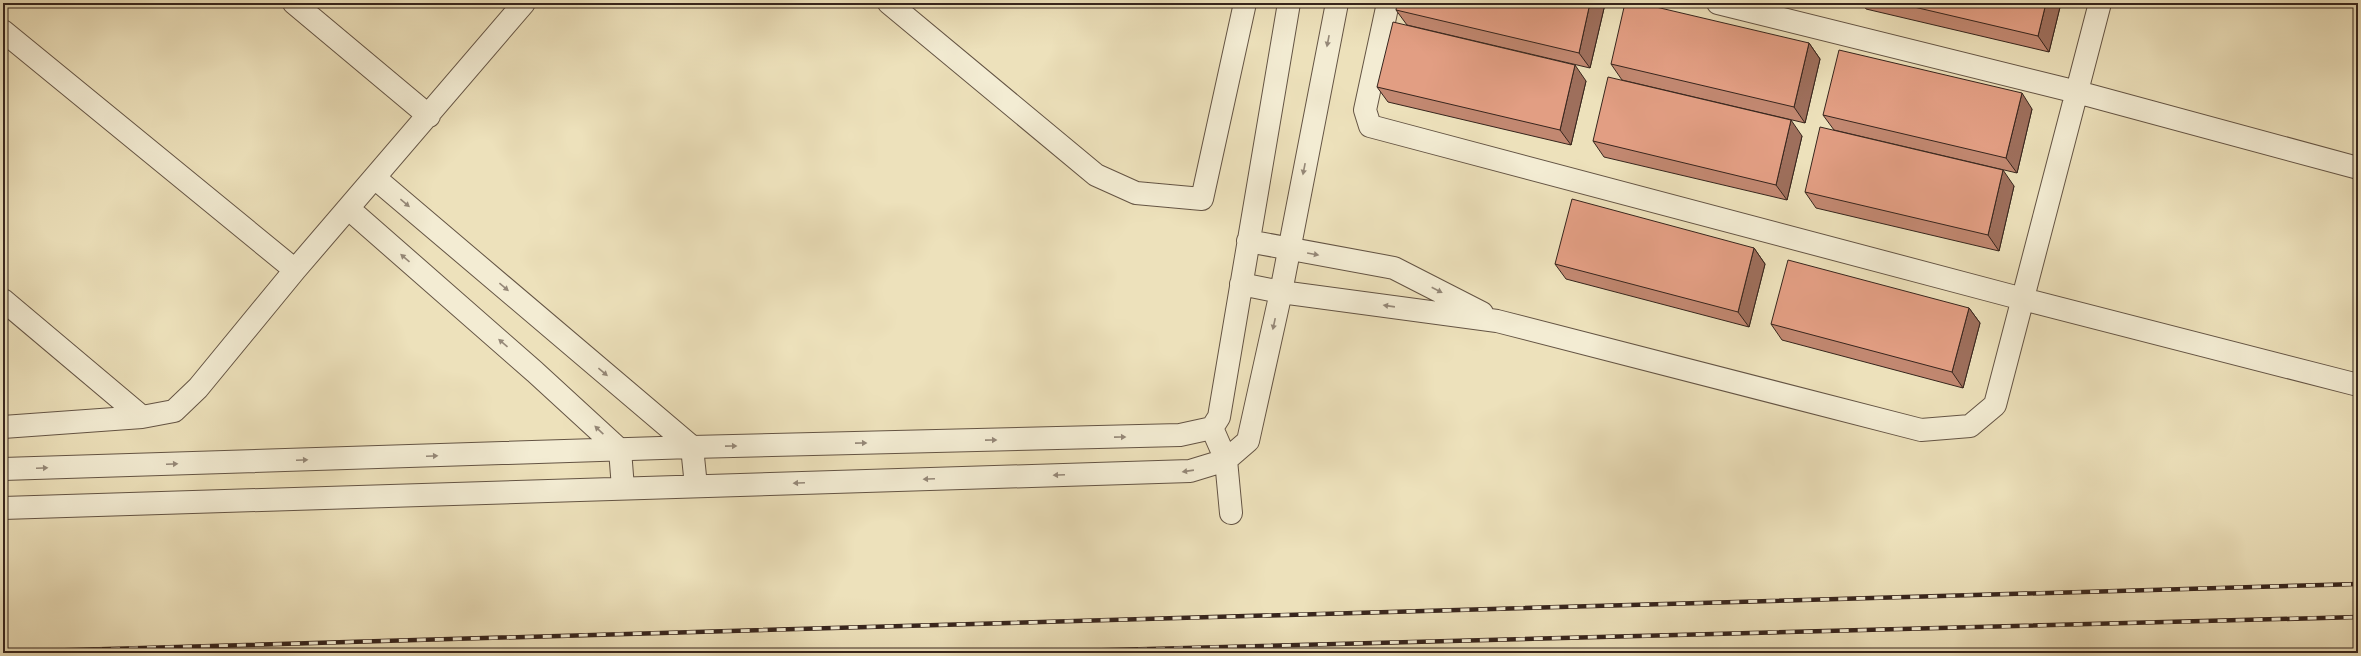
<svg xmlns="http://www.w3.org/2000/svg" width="2361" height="656" viewBox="0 0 2361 656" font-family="Vollkorn,serif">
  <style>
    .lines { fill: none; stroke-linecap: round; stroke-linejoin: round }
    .street-casing { stroke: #645444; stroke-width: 24 }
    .street { stroke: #f3ecd3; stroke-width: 22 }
    .rail-casing { stroke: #37251d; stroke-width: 4.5 }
    .rail { stroke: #f3ecd3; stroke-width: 3; stroke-dasharray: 9; stroke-linecap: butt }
    .wall { fill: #c28871; stroke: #37251d }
    .shaded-wall { fill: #9e6f5c; stroke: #37251d }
    .building { fill: #e29e83; stroke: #37251d }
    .oneway { fill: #958878 }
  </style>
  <rect width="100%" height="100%" fill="#ede1bb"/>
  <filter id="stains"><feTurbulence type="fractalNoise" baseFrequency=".005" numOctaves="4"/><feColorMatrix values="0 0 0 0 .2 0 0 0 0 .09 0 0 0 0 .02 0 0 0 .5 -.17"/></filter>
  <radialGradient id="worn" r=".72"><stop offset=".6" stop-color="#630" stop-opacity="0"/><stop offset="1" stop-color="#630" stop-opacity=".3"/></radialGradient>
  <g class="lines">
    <defs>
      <path id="street" d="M294 3 429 116
        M889 3 1096 175 1136 193 1202 199 1245 3
        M1388 3 1365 110 1370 126 2023 299 2358 385
        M1718 3 2077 92 2358 168
        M3 31 295 270
        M375 178 692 447 696 486
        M349 209 535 372 620 450 623 488
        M1248 241 1394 268 1482 313
        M1241 284 1281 292 1497 321 1921 430 1970 426 1995 405 2100 3
        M3 300 142 417
        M3 427 142 417 174 411 198 388 295 270 524 3
        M1212 428 1226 460 1231 513
        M3 469 692 447 1180 435 1212 428 1219 417 1289 3
        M3 508 1190 471 1226 460 1248 441 1281 292 1337 3"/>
    </defs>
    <use href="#street" class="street-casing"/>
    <use href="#street" class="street"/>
    <defs>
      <path id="rail" d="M3 652 2358 584
        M994 653 2358 617"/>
    </defs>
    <use href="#rail" class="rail-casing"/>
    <use href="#rail" class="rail"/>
  </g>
  <path class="wall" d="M1862 3H2061L2049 52 1866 9Z
    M1605 4 1590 68 1407 25 1396 10Z
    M1809 43 1820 59 1805 123 1622 80 1611 64Z
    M1586 81 1571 145 1388 102 1377 87Z
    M2032 109 2017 173 1834 130 1823 115Z
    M1802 136 1787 200 1604 157 1593 141Z
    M2014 186 1999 251 1816 208 1805 192Z
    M1754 248 1765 264 1749 327 1566 279 1555 264Z
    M1969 308 1980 323 1963 388 1782 340 1771 324Z"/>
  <path class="shaded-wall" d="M1590 3H1604L1605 4 1590 68 1579 53Z
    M2046 3H2061L2049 52 2038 36Z
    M1809 43 1820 59 1805 123 1794 107Z
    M1575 65 1586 81 1571 145 1560 130Z
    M2022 93 2032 109 2017 173 2006 158Z
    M1791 120 1802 136 1787 200 1776 185Z
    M2003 170 2014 186 1999 251 1988 235Z
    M1754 248 1765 264 1749 327 1738 312Z
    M1969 308 1980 323 1963 388 1952 372Z"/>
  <path class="building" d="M1397 3H1590L1579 53 1396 10Z
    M1625 3H1639L1809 43 1794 107 1611 64Z
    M1897 3H2046L2038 36Z
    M1393 22 1575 65 1560 130 1377 87Z
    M1839 50 2022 93 2006 158 1823 115Z
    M1608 77 1791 120 1776 185 1593 141Z
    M1820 127 2003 170 1988 235 1805 192Z
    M1572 199 1754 248 1738 312 1555 264Z
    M1788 260 1969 308 1952 372 1771 324Z"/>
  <defs><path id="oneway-solid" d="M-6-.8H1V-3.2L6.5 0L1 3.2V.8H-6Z"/></defs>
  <g class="oneway">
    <use href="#oneway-solid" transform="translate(1328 41) rotate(101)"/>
    <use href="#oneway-solid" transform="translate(1304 169) rotate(101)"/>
    <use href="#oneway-solid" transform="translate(405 203) rotate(40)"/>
    <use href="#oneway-solid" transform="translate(1313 254) rotate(10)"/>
    <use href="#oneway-solid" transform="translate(405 258) rotate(-139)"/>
    <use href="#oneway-solid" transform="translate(504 287) rotate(40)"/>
    <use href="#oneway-solid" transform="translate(1437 290) rotate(27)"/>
    <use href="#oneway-solid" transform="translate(1389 306) rotate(-172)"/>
    <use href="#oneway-solid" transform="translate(1274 324) rotate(102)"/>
    <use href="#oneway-solid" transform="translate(503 343) rotate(-139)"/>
    <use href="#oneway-solid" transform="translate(603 372) rotate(40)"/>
    <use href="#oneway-solid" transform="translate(599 430) rotate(-137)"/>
    <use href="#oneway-solid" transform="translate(1120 437) rotate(-1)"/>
    <use href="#oneway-solid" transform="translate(991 440) rotate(-1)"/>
    <use href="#oneway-solid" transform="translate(861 443) rotate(-1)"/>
    <use href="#oneway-solid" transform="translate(731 446) rotate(-1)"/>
    <use href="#oneway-solid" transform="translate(432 456) rotate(-2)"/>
    <use href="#oneway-solid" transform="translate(302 460) rotate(-2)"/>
    <use href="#oneway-solid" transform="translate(172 464) rotate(-2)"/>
    <use href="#oneway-solid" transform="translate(42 468) rotate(-2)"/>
    <use href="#oneway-solid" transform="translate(1188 471) rotate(172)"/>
    <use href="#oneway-solid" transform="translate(1059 475) rotate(178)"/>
    <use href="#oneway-solid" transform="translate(929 479) rotate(178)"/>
    <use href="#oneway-solid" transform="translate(799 483) rotate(178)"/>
  </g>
  <rect width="2361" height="656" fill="none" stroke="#ede1bb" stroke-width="16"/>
  <rect x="4" y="4" width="2353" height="648" fill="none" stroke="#37251d" stroke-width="2"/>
  <rect x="8" y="8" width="2345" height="640" fill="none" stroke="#37251d"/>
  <rect width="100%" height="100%" filter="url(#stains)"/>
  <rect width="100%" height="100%" fill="url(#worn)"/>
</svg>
